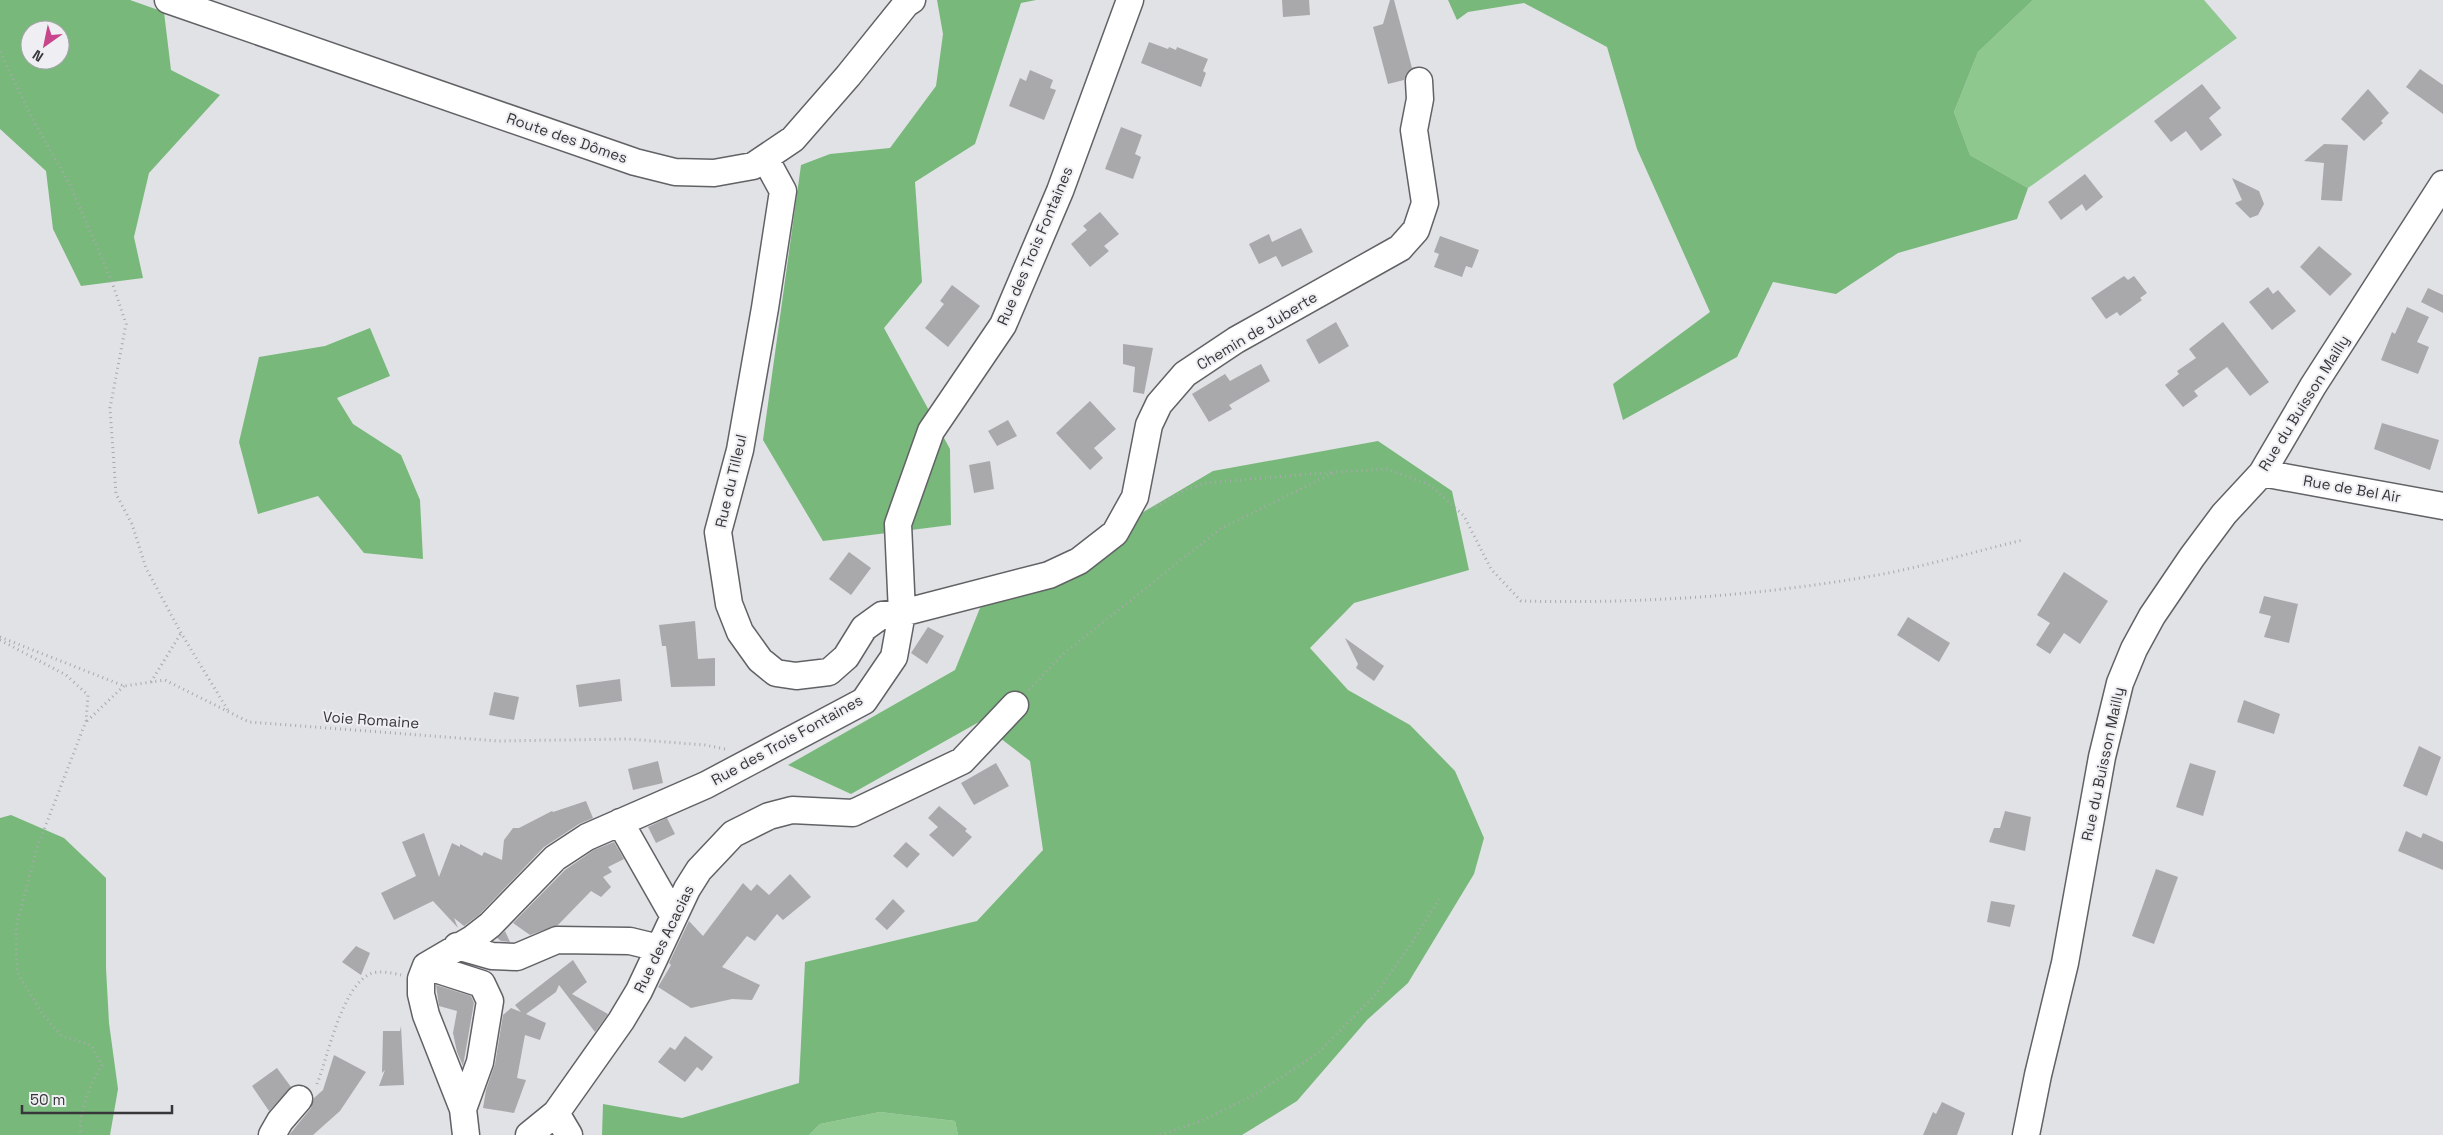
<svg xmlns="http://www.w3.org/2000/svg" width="2443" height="1135" viewBox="0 0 2443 1135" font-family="'Space Grotesk',sans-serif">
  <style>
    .green { fill: #8ec88f }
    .forest { fill: #78b87b; fill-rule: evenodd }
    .building { fill: #a9a9ac }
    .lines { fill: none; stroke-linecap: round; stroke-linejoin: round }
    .minor-casing { stroke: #616265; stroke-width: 29 }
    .path { stroke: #a8a9ac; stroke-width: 3; stroke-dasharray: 1 4; stroke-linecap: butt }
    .minor { stroke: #fff; stroke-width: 26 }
    .labels { text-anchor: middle; stroke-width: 4; stroke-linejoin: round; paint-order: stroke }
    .street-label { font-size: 15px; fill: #373739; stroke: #efeff3 }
  </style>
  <rect width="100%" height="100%" fill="#e1e2e6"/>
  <path class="green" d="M2033 0H2204L2237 38 2028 188 1970 155 1954 112 1978 52Z
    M880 1112 955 1121 958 1135H809L820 1124Z"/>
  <path class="forest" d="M0 0H130L164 12 171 70 220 95 149 173 134 237 143 278 81 286 53 229 46 171 0 129ZM30 30H60V60H30Z
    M937 0H1036L1021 3 975 144 915 182 922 282 884 328 950 449 951 525 823 541 763 440 801 165 830 154 890 148 936 86 943 34Z
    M1448 0H2033L1978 52 1954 112 1970 155 2028 188 2017 219 1898 253 1836 294 1773 282 1737 357 1623 420 1613 384 1710 312 1637 149 1607 47 1524 3 1468 12 1457 20Z
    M370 328 390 376 337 398 353 424 401 455 420 500 423 559 364 553 318 496 258 514 239 442 259 357 325 346Z
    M1378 441 1452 491 1469 570 1354 603 1310 648 1348 690 1410 725 1455 771 1484 838 1474 874 1408 983 1367 1020 1297 1101 1242 1135H958L955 1121 880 1112 820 1124 809 1135H602L603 1104 682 1118 799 1083 805 962 977 921 1043 850 1030 761 979 722 851 794 788 765 955 670 980 608 1213 471Z
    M11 815 64 838 106 878V968L109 1023 118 1089 110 1135H0V818Z"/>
  <path class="building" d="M1282 0H1309L1310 15 1283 17Z
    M1390 0H1394L1412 68 1406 74 1404 80 1388 84 1373 27 1383 24Z
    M1149 42 1168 49 1169 47 1176 50 1177 47 1208 59 1203 71 1206 73 1201 87 1141 63Z
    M2420 69 2443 85V114L2406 87Z
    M1030 70 1053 80 1050 88 1056 90 1044 120 1009 106 1020 78 1026 81Z
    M2202 84 2221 108 2209 118 2222 135 2201 151 2186 131 2171 142 2154 121Z
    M2368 89 2389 113 2381 121 2383 123 2364 141 2341 119Z
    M1121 127 1142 135 1135 154 1141 157 1133 179 1105 169Z
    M2324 144 2348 145 2342 201 2321 200 2324 163 2304 161Z
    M2085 174 2103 197 2086 211 2082 204 2061 220 2048 202Z
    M2232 178 2259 191 2264 204 2258 215 2250 218 2235 203 2242 200Z
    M1100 212 1119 234 1104 246 1109 251 1090 267 1071 244 1087 230 1083 226Z
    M1301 228 1313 252 1282 267 1276 256 1259 264 1249 244 1269 234 1272 242Z
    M1440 236 1479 250 1472 268 1466 266 1462 277 1434 267 1439 254 1434 252Z
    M2319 246 2352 274 2330 296 2300 267Z
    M2124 276 2128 280 2134 276 2147 293 2140 298 2142 300 2120 316 2117 312 2106 319 2091 298Z
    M952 285 980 306 948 347 925 328 944 304 940 301Z
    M2268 287 2273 294 2278 290 2296 311 2272 330 2249 302Z
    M2428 288 2443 295V313L2421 302Z
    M2407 307 2429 317 2417 342 2429 347 2418 374 2381 360 2392 332 2395 334Z
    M1336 322 1349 346 1319 364 1306 340Z
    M2223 322 2269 382 2250 396 2227 367 2194 391 2198 396 2183 407 2165 385 2179 374 2177 371 2196 358 2189 349Z
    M1123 344 1153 348 1144 394 1133 392 1135 367 1123 364Z
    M1261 364 1270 381 1229 405 1232 409 1209 422 1192 394 1225 374 1230 381Z
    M1090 401 1116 429 1094 448 1103 458 1090 470 1056 433Z
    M1008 420 1017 436 997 446 988 431Z
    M2382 423 2439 440 2430 470 2374 449Z
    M990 461 994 489 974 493 969 465Z
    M849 552 871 568 851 595 829 579Z
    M2064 572 2108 601 2080 644 2064 633 2050 654 2036 645 2050 623 2037 615Z
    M2264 596 2298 604 2289 643 2264 637 2271 616 2259 613Z
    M1908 617 1950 643 1939 662 1897 635Z
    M695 621 698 659 715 658V686L671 687 666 646H662L659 625Z
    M928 627 944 636 927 664 911 653Z
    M1345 638 1384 666 1374 681 1356 668 1358 664Z
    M620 679 622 701 579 707 576 685Z
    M494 692 519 697 514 720 489 715Z
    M2244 700 2280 714 2274 734 2237 722Z
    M2419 746 2441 757 2427 796 2403 786Z
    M658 761 663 783 633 790 628 769Z
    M996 763 1009 786 974 805 961 783Z
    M2190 763 2216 771 2203 816 2176 807Z
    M586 801 593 818 579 824 544 847 480 914 464 926 454 918 458 928 433 901 394 920 381 893 416 876 402 842 424 833 439 877 452 843 460 847V844L482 856 484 852 502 860 504 840 513 828H519L552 811 553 812Z
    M939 806 967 829 965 831 972 837 953 857 929 835 938 827 928 818Z
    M2005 811 2031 817 2025 851 1989 842 1994 828H2000Z
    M667 818 675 834 656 843 648 827Z
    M2406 831 2421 838 2423 833 2443 842V870L2398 851Z
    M614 842 624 859 608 867 612 872 603 877 611 887 601 897 591 891 558 925 530 935 513 923 565 870 594 850Z
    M906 842 920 854 907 868 893 856Z
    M2156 869 2178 877 2154 944 2132 936Z
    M790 874 811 897 783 920 777 914 755 941 747 936 722 967 760 985 752 1000 732 999 691 1008 658 987 671 965 669 963 689 921 703 936 743 883 751 891 757 884 769 895Z
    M893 899 905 911 887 930 875 919Z
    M1991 901 2015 905 2010 927 1987 922Z
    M505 931 510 942 501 941 497 938Z
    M356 946 370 953 361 975 342 962Z
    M573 960 587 982 572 994 608 1014 595 1032 559 985 556 992 526 1014 546 1023 540 1040 525 1035 517 1078 526 1080 514 1113 483 1108 486 1090 495 1064 503 1015 511 1008 521 1012 515 1005Z
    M436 985 471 996 474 1003 463 1066 457 1052 453 1033 457 1011 439 1006Z
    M401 1026 404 1085 379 1086 385 1070 382 1073 383 1031H400Z
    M685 1036 713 1057 702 1071 697 1067 685 1082 658 1062 670 1047 675 1050Z
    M334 1055 366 1072 340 1111 313 1135H289L311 1108 314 1098 323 1090Z
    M277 1068 291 1087 269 1111 252 1086Z
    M1942 1102 1965 1113 1957 1135H1923L1933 1112 1936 1114Z"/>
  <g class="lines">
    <defs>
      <path id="minor" d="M168 0 635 162 675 172 714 173 753 166 793 139 848 76 906 4 912 0
        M765 158 783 191 765 308 740 450 718 532 729 604 740 632 760 660 776 673 796 676 829 672 846 657 864 628 882 615 902 613 1049 575 1079 561 1115 533 1135 497 1149 425 1159 404 1185 374 1236 340 1400 248 1416 230 1425 203 1414 130 1420 99 1419 81
        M2262 473 2443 506
        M620 822 673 915
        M457 946 492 956 517 957 557 940 630 941 659 948
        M426 966 482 984 490 1001 480 1062 463 1109
        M556 1113 569 1135
        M272 1135 280 1121 299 1099
        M466 1135 463 1109 426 1015 421 994V979L426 966 472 939 490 925 555 858 587 837 706 785 864 701 894 657 902 613 898 524 931 431 1003 325 1060 191 1130 0
        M529 1135 556 1113 621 1021 639 991 687 889 699 870 733 834 769 816 792 810 853 813 962 761 1015 705
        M2026 1135 2038 1075 2065 963 2102 757 2120 683 2134 649 2152 616 2192 557 2224 514 2262 473 2313 386 2443 184"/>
    </defs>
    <use href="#minor" class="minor-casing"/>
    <path class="path" d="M0 52 33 120 69 183 111 279 126 324 110 408 116 494 132 524 146 568 181 633 229 712
      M1156 507 1183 491 1205 483 1334 472
      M0 637 124 686 165 680 249 722 498 741 628 739 705 745 725 749
      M0 640 66 675 88 695 86 721 37 848 16 927 17 972 43 1015 62 1036 91 1045 102 1065C91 1081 77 1116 81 1135
      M151 682 181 633
      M1029 690 1062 655 1220 529 1335 472 1387 469 1430 485 1464 516 1491 569 1521 601C1639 604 1757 596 1872 576 1923 567 1973 552 2023 540
      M87 721 124 686
      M317 1084C328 1057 341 988 370 974 378 970 393 973 401 975
      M1160 1135 1201 1121 1254 1095 1317 1054 1376 994 1415 938 1439 899"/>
    <use href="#minor" class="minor"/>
  </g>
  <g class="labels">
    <g class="street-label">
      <text transform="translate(567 138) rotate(19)" y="5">Route des Dômes</text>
      <text transform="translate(1035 246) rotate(-67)" y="5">Rue des Trois Fontaines</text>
      <text transform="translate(1257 331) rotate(-31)" y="5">Chemin de Juberte</text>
      <text transform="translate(2304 403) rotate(-58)" y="5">Rue du Buisson Mailly</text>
      <text transform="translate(731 481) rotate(-77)" y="5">Rue du Tilleul</text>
      <text transform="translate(2352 489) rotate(10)" y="5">Rue de Bel Air</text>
      <text transform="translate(371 720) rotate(4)" y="5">Voie Romaine</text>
      <text transform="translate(787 740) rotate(-29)" y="5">Rue des Trois Fontaines</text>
      <text transform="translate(2103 764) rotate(-78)" y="5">Rue du Buisson Mailly</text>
      <text transform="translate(664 939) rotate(-64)" y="5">Rue des Acacias</text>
    </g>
  </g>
  <g transform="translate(45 45) rotate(213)"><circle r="24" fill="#efeff3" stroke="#a5a5a9"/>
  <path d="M0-4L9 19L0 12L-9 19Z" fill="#c9458b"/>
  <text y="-8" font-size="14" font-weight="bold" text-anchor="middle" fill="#373739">N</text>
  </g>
  <path d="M22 1105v8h150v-8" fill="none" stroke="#373739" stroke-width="2.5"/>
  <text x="30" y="1105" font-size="15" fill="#373739" stroke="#efeff3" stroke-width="4" paint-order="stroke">50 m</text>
</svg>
